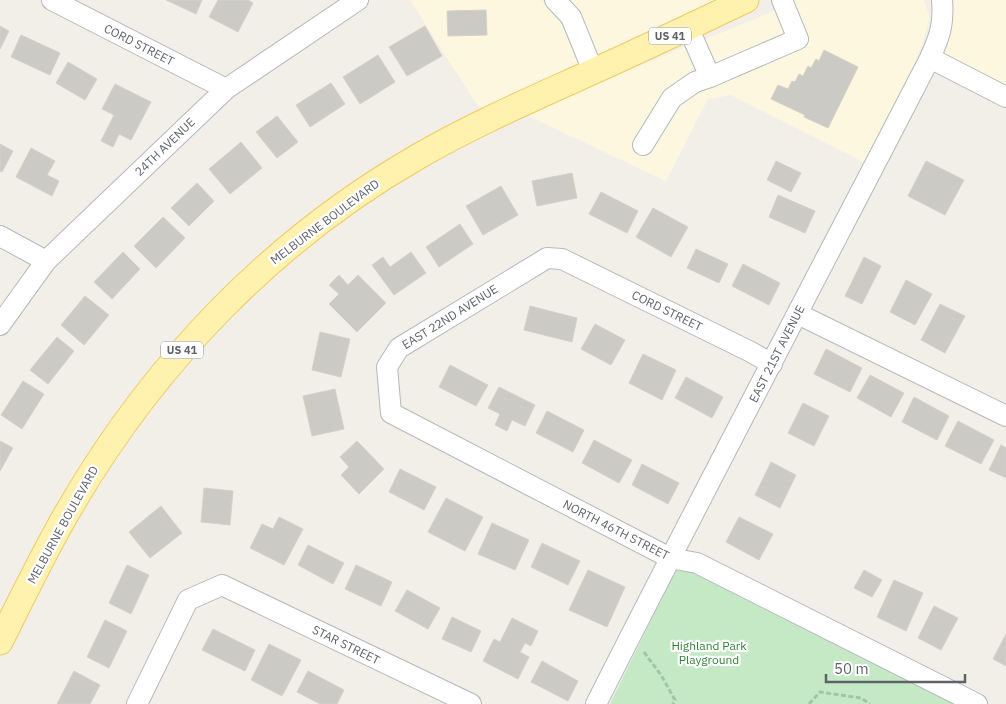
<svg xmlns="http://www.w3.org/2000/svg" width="1006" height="704" viewBox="0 0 1006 704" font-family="'IBM Plex Sans',sans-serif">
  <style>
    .commercial { fill: #fef7e0 }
    .green { fill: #c5e8c5 }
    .building { fill: #cccac5; stroke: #d6d1c6 }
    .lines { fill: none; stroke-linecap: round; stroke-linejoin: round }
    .minor-casing { stroke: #b5b8bc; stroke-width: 22 }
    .major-casing { stroke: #f2c960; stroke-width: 27 }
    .path { stroke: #9cc7a9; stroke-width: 3; stroke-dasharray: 5 2.5; stroke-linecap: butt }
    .minor { stroke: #fff; stroke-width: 20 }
    .major { stroke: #fff2af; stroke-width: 25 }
    .labels { text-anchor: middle; stroke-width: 4.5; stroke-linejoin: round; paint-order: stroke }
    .shield { fill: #fff; stroke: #8f9295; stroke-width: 1 }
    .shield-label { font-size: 11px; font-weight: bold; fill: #5f6368 }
    .street-label { font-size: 12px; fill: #5f6368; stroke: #fff }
    .park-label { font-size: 12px; fill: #348238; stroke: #fff }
  </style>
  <rect width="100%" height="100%" fill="#f1efe8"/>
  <path class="commercial" d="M410 0H540L544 2 561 22 580 66 484 110 479 108Z
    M568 0H722L598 58 580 14Z
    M797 0H924L930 19 915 65 865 163 731 95 708 99 666 181 522 113 758 18Z
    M948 0H1006V97L935 60 951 28Z"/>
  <path class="green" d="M676 569 694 573 956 704H610Z"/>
  <path class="building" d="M166 0H202L196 14Z
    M218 0H248L253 3 238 32 209 17Z
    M486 10 487 35 448 36 447 11Z
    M0 26 9 31 0 49Z
    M425 26 442 56 407 76 389 47Z
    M21 35 60 53 50 75 11 57Z
    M824 50 858 67 828 128 804 117 805 115 771 99 778 85 788 89 792 81 795 82 799 74 803 76 808 66 811 68 816 59 819 61Z
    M378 55 395 82 360 104 343 77Z
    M68 62 97 79 85 100 56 83Z
    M331 83 345 104 310 127 296 105Z
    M115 84 151 102 131 140 119 134 113 147 101 141 114 115 102 109Z
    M277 116 298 142 277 158 256 132Z
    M241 142 262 168 230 194 209 169Z
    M0 144 13 151 2 172 0 171Z
    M31 148 55 161 47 175 59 181 52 196 16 177Z
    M776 161 801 173 791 192 767 180Z
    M926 161 964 180 945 215 908 196Z
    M572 173 577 198 537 206 532 181Z
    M197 183 214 201 189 226 171 208Z
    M501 186 518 215 483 235 466 206Z
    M601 192 638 211 627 233 589 214Z
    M778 195 815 211 805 233 769 217Z
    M653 208 688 227 671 257 636 237Z
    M163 217 185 238 156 268 134 246Z
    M460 224 473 244 439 267 426 247Z
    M696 249 728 264 719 283 687 268Z
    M123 252 140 269 112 299 94 282Z
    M411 252 426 273 394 295 372 265 383 257 390 267Z
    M864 257 881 266 862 304 845 296Z
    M743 264 780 283 769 305 732 286Z
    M339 275 348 285 358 275 386 303 357 332 329 304 339 294 329 285Z
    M906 280 932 294 915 325 890 312Z
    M85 296 109 315 84 345 61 325Z
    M940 304 965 316 945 353 921 340Z
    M530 306 577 318 572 342 524 330Z
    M595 324 625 340 611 365 581 349Z
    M320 332 350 339 341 377 312 370Z
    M57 337 74 351 48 384 30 370Z
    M826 349 862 368 850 392 814 374Z
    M643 354 676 370 662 400 629 383Z
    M450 365 488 385 476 406 439 387Z
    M870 375 904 393 891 417 857 398Z
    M686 377 723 397 712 418 675 398Z
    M23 381 44 394 22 429 1 415Z
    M499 387 535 405 525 426 512 420 507 431 495 425 500 414 488 408Z
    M335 389 344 429 312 436 303 396Z
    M914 397 949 416 937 440 902 422Z
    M803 403 829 416 814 446 788 433Z
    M547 411 584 430 573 452 536 433Z
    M958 421 994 440 981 464 945 446Z
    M594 440 632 460 619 483 582 463Z
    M0 441 13 448 0 471Z
    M357 441 384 469 359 494 341 475 349 467 340 457Z
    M1001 445 1006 448V478L989 470Z
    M771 462 796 475 780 508 755 495Z
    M642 464 679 483 668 504 632 485Z
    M400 469 436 487 424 510 389 492Z
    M204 488 233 491 230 525 201 522Z
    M446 498 483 517 465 551 428 532Z
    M161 506 182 533 150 558 129 532Z
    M279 517 303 529 284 565 250 548 262 524 273 529Z
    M739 517 773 534 759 560 726 542Z
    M492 523 529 540 515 570 478 554Z
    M542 543 580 561 568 585 531 567Z
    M308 545 344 563 333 584 298 565Z
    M127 565 149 575 131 614 109 603Z
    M356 565 392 582 381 606 345 589Z
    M588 570 625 587 607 627 569 610Z
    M864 570 882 580 872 597 854 588Z
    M894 580 923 593 906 631 877 617Z
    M407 590 440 608 428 629 395 611Z
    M934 606 958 618 941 650 918 638Z
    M452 617 481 631 471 652 442 639Z
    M512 618 538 631 531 646 525 643 520 652 529 657 518 679 483 661 494 639 500 642Z
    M105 620 127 631 109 668 87 657Z
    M213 629 255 650 245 671 202 650Z
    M1006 634V666L993 659Z
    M269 644 301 660 282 696 251 680Z
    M542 661 578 681 568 701 531 682Z
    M74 671 100 685 90 704H57Z
    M308 671 344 690 337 704H320L297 692Z"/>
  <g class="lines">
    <defs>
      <path id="minor" d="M52 0 226 89
        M555 0 571 17 593 71
        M688 27 710 77 798 39 782 0
        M930 58 1006 97
        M643 145 672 98 695 82 710 77
        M0 236 46 261
        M798 314 1006 416
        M0 325 46 261 226 89 358 0
        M772 364 751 352 562 259 547 258 399 348 387 367 391 413 670 558 697 563 977 704
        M137 704 188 600 222 585 471 704
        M596 704C705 488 819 273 930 58 940 36 944 24 942 0"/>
      <path id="major" d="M0 642C23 596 45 550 71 506 155 362 274 239 419 156 476 123 535 98 594 71 645 48 695 24 746 0"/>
    </defs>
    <use href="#minor" class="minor-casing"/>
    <use href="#major" class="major-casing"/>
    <path class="path" d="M644 652 661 675 675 700 673 704
      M809 704 820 692 861 698 870 704"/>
    <use href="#minor" class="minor"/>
    <use href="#major" class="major"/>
  </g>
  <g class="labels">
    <g class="shield">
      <rect x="649" y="27.5" width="42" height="17" rx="4"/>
      <rect x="161" y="341.5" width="42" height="17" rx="4"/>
    </g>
    <g class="shield-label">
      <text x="670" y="40">US 41</text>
      <text x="182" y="354">US 41</text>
    </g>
    <g class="street-label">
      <text transform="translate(139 45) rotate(27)" y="4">CORD STREET</text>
      <text transform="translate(165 147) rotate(-44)" y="4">24TH AVENUE</text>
      <text transform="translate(325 222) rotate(-37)" y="4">MELBURNE BOULEVARD</text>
      <text transform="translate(667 311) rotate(26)" y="4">CORD STREET</text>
      <text transform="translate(450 317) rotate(-32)" y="4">EAST 22ND AVENUE</text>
      <text transform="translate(777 354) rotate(-63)" y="4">EAST 21ST AVENUE</text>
      <text transform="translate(63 525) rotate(-61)" y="4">MELBURNE BOULEVARD</text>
      <text transform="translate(616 530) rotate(27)" y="4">NORTH 46TH STREET</text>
      <text transform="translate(346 645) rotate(26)" y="4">STAR STREET</text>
    </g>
    <g class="park-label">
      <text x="709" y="650">Highland Park<tspan x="709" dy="14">Playground</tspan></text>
    </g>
  </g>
  <path d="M826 674v8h139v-8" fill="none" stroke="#5f6368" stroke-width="2.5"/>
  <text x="834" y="674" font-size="15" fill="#5f6368" stroke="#ffffff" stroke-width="4" paint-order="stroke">50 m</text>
</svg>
